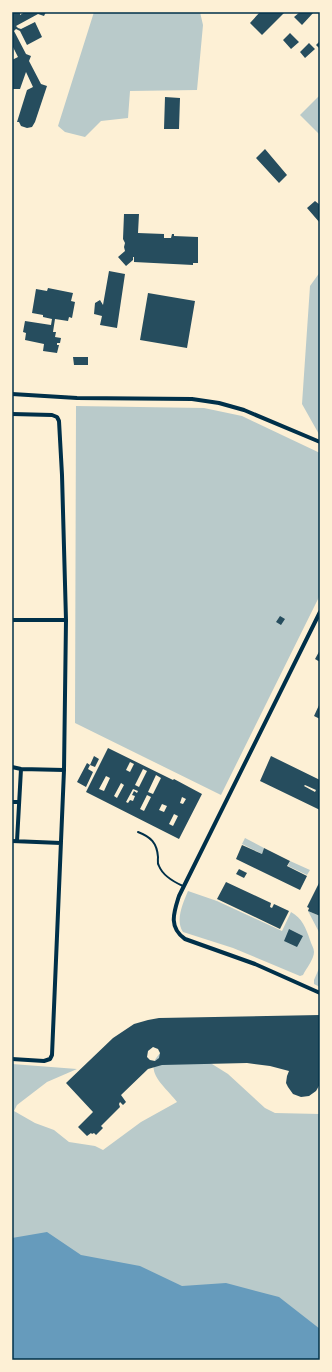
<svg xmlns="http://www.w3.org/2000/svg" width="332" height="1372" viewBox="0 0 332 1372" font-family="Figtree,sans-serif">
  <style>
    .green { fill: #b9caca }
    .water { fill: #669bbc }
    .building { fill: #264d5e; fill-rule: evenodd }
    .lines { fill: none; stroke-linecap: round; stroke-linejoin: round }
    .service { stroke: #003049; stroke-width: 2 }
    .minor { stroke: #003049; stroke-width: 4 }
    .neatline { fill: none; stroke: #003049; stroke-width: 1.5 }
  </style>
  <rect width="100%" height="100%" fill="#fdf0d5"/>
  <path class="green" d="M94 12H200L203 25 197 90 130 91 128 118 101 121 85 137 65 132 58 126Z
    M320 95V135L300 115Z
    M320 272V436L302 404 310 286Z
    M76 406 204 408 242 416 320 453V595L221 795 75 723Z
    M245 838 264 848 262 854 242 844Z
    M290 861 310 870 307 875 288 866Z
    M188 891 217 901 282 931 291 912C302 918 306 928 310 940 311 944 314 948 314 952 314 959 306 969 303 975L300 976 233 948 183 932C175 920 183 903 188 891Z
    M308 911 320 916V934Z
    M320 966V987L314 984V980Z
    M164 1050 204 1059 228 1074 265 1108 275 1113 320 1114V1360H12V1064L77 1069 47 1082 17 1105 14 1111 35 1123 54 1130 69 1142 95 1146 103 1150 141 1122 177 1102C165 1086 139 1069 164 1050Z"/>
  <path class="water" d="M47 1232 81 1255 140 1266 182 1286 226 1283 279 1297 320 1329V1360H12V1238Z"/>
  <path class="building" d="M12 12H20V15L25 12H46L44 16 38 14 16 26 18 28 21 29 35 22 42 37 27 45 20 31 16 29 14 31 26 54 31 56 29 61 41 84 47 86 35 122 32 127 27 128 21 126 19 122H17L27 90 33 87 26 72 20 89H12V60L18 57 12 45Z
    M260 12H285L262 35 250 23Z
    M300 12H314L302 25 294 17Z
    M290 33 299 42 291 49 283 40Z
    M320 41V49L316 45Z
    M309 43 315 49 305 58 300 52Z
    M165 97 180 98 179 129H164Z
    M265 149 287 175 279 183 256 158Z
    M315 201 320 205V223L307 208Z
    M124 214H139L138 233 164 234V238H171L172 234H174V236L198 237V263H193V265L134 262V257H133V260L126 266 118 257 125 251 124 247 125 243 123 239Z
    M109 271 125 274 117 328 100 325 102 316 94 314 95 303 100 300 103 305Z
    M48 288 73 293 71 301 75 302 72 318 69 317 68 321 55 319 53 332H56L55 337 61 338 60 343H57V345H59L57 353 43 351 44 344 25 340 26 333 23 332 25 321 51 325 52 319 43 317V315L32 313 36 289 47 291Z
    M148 293 195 301 187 348 140 340Z
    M73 357H88V365H74Z
    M280 616 285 619 281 625 276 622Z
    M320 650V662L315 659Z
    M320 703V719L314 716Z
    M108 748 173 780 174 779 202 794 179 839 86 792ZM130 762 134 764 130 772 126 770ZM143 769 147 771 139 787 135 785ZM156 775 161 778 153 794 148 792ZM106 776 110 778 104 791 99 789ZM121 783 124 785 117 798 114 796ZM133 789 138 791 137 793 134 791 132 795 135 796 133 801 130 800 128 803 126 802ZM147 795 151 797 144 811 140 809ZM182 797 186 799 183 804 180 803ZM162 804 167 806 164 812 159 810ZM174 814 178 816 173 826 169 824Z
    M94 756 99 759 95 767 90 765Z
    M271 756 320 780V810L260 781ZM305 785 316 790 315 792 304 786Z
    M87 763 90 765 88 769 93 772 86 787 77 782Z
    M242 845 262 854 264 848 290 861 287 866 307 876 300 890 236 859Z
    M239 869 247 873 244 878 236 874Z
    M320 881V916L308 911 309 908 307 907Z
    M226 882 271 903 270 907 272 908 274 904 289 911 280 929 217 899Z
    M289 929 303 936 297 947 284 941Z
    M320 1015V1084L316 1091 309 1096 301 1097 293 1094 288 1087 286 1083 287 1076 289 1071 270 1066 247 1063 162 1065 148 1069 121 1095 126 1102 123 1105 120 1102 119 1104 120 1107 101 1126 103 1128 96 1135 94 1133 92 1134 91 1133 87 1136 78 1127 93 1112 66 1083 113 1038 134 1024 148 1020 159 1018ZM153 1047 158 1049 160 1053 159 1058 155 1061 150 1060 147 1057 148 1051Z"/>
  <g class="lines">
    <path class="service" d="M138 832C151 837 157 843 158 857 158 860 157 863 159 866 163 876 174 882 183 886"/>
    <path class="minor" d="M12 394 77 398 192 399 219 403 244 410 320 442
      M12 414 52 415 57 417 59 421 62 475 66 620 64 770 52 1055 50 1059 44 1061 12 1059
      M320 612 179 896C174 912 168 927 185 939L255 964 320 993
      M12 620H66
      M12 767 21 769 64 770
      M12 802H19
      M12 841 61 843
      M17 841 21 769"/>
  </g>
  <rect width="332" height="1372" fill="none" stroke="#fdf0d5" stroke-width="26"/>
  <rect x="13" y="13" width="306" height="1346" class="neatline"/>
</svg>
